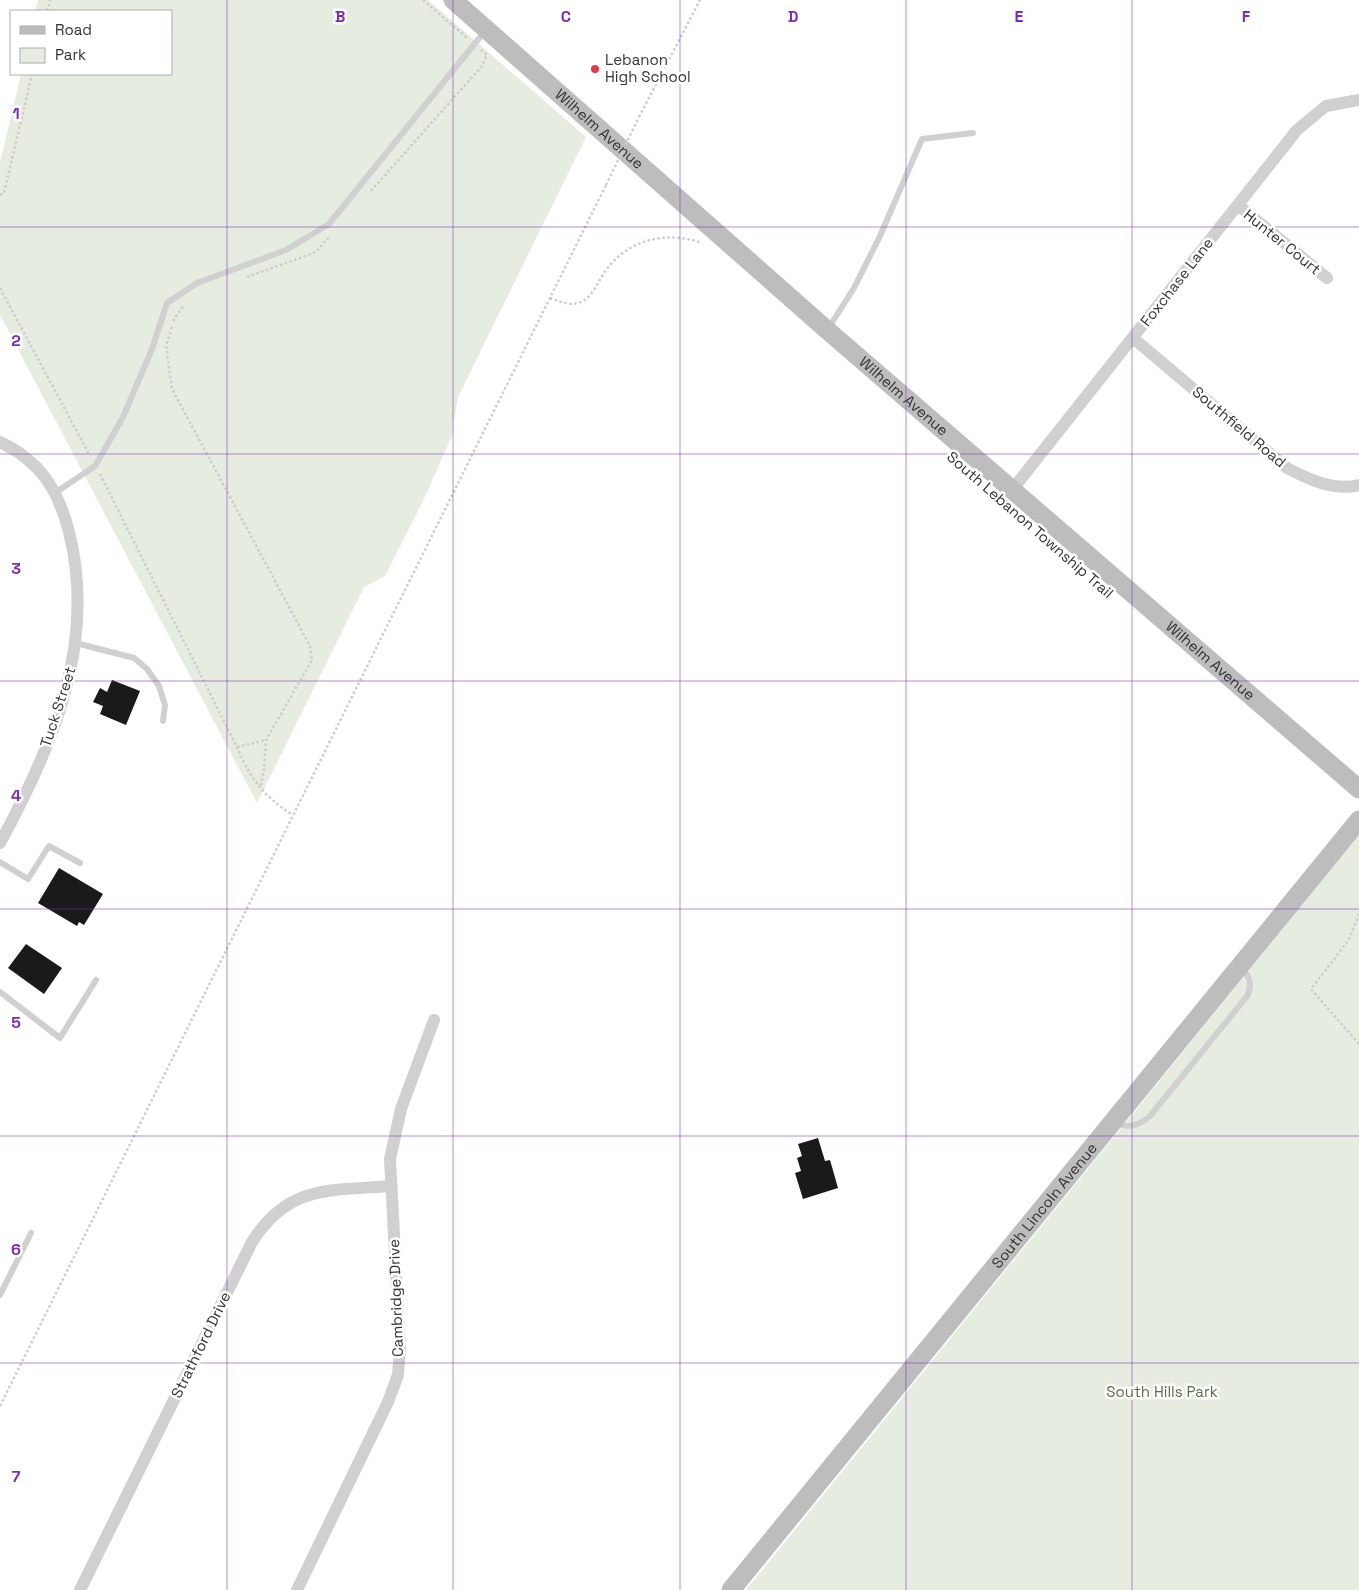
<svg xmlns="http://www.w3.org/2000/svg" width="1359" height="1590" viewBox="0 0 1359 1590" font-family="'Space Grotesk',sans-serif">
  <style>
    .green { fill: #e6ecdf }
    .building { fill: #1a1a1a }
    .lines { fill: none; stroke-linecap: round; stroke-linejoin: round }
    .path { stroke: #cdcdcd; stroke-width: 2.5; stroke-dasharray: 2.5 2.5; stroke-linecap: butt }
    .lane { stroke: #d0d0d0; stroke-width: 6 }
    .street { stroke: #d0d0d0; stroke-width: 12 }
    .secondary { stroke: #bdbdbd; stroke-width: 19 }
    .path-bridge { stroke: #cdcdcd; stroke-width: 2.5; stroke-dasharray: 2.5 2.5; stroke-linecap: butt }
    .grid { fill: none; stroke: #7b2cbf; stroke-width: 1; stroke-opacity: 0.55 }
    .poi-dot { fill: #e63946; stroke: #fff; stroke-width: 2 }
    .labels { text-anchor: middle; stroke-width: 5; stroke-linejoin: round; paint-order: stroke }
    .poi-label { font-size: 15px; fill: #333; stroke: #fff; text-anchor: start }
    .street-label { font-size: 15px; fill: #333; stroke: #fff }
    .park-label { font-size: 15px; fill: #56703f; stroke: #fff }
    .grid-label { font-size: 16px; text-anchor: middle; font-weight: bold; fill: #7b2cbf; stroke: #fff; stroke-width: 5; stroke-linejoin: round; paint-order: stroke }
  </style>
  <rect width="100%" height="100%" fill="#fff"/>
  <path class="green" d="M38 0H428L586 137 458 397 452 436 423 501 385 576 364 587 257 803 0 315V163L21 74H171V11H35Z
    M1359 835V1590H746Z"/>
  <path class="building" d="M112 680 140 691 126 725 100 714 103 706 93 702 100 688 107 692Z
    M59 868 103 894 84 925 79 922 77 926 38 903Z
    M26 944 62 968 44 994 8 968Z
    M818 1138 825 1161 830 1160 838 1188 803 1199 795 1173 801 1171 797 1158 802 1156 798 1144Z"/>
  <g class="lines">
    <path class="path" d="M423 0 467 38
      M47 11 50 0
      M639 117 700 0
      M371 191 482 66 487 55 481 50
      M0 195 4 193 32 74
      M247 277 316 252 330 236
      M0 288 90 456
      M550 298C561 302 572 307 583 301 593 295 598 282 604 273 626 240 665 230 702 243
      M173 321 184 305
      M172 327 166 346 172 389 310 646 312 660 266 740 264 770 260 788
      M100 474 237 747C249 777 265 798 293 815
      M237 747 266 740
      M1359 914 1348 941 1311 989 1359 1044
      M0 1406 606 185"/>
    <path class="lane" d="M828 329 854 288 880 236 922 139 973 133
      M55 493 95 466 123 417 152 349 167 303 197 283 286 250 329 224 485 31
      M76 643 134 658 147 669 159 686 165 705 163 721
      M0 862 28 879 49 846 80 863
      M0 992 60 1038 96 980
      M1114 1122C1128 1129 1138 1126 1150 1116L1248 995C1252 983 1250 977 1241 967
      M0 1295 31 1233"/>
    <path class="street" d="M1238 205 1327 278
      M1133 338 1287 468C1310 480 1333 491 1359 485
      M0 442C40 461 58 489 69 532 97 643 53 746 0 843
      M1012 490 1297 130 1326 106 1359 100
      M80 1590 252 1242C289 1184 330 1191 391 1186
      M297 1590 388 1402 398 1375 400 1349 390 1159 401 1109 434 1020"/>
    <g class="secondary">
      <path id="s1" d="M453 0 827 330 1359 789"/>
      <path id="s2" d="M731 1590 1359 820"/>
    </g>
    <path class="path-bridge" d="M606 185 639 117"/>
  </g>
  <path class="grid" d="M227 0V1590M453 0V1590M680 0V1590M906 0V1590M1132 0V1590M0 227H1359M0 454H1359M0 681H1359M0 909H1359M0 1136H1359M0 1363H1359"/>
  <circle class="poi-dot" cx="595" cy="69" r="5"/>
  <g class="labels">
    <g class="poi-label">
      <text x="605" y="65">Lebanon<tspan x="605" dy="17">High School</tspan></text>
    </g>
    <g class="street-label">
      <text dy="5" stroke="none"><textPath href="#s1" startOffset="195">Wilhelm Avenue</textPath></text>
      <text transform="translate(1282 242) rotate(39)" y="5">Hunter Court</text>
      <text transform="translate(1177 282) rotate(-52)" y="5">Foxchase Lane</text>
      <text dy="5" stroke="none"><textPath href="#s1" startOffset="600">Wilhelm Avenue</textPath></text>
      <text transform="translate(1239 427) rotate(40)" y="5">Southfield Road</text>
      <text transform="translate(1030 525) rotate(41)" y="5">South Lebanon Township Trail</text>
      <text dy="5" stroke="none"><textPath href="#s1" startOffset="1005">Wilhelm Avenue</textPath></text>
      <text transform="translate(58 707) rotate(-72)" y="5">Tuck Street</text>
      <text dy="5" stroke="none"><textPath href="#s2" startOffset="496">South Lincoln Avenue</textPath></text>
      <text transform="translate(396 1298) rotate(-92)" y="5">Cambridge Drive</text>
      <text transform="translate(201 1345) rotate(-64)" y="5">Strathford Drive</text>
    </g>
    <g class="park-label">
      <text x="1162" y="1397">South Hills Park</text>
    </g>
  </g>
  <g class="grid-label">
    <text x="340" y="22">B</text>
    <text x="566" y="22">C</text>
    <text x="793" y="22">D</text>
    <text x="1019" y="22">E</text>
    <text x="1246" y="22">F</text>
    <text x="16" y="119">1</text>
    <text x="16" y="346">2</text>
    <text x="16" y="574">3</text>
    <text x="16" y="801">4</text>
    <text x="16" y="1028">5</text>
    <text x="16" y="1255">6</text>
    <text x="16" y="1482">7</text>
  </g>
  <rect x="10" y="10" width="162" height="65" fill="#ffffff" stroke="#adadad"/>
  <rect x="20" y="26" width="25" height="8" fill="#bdbdbd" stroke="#adadad"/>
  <text x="55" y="35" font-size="15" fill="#333333">Road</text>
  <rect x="20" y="48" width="25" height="15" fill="#e6ecdf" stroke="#adadad"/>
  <text x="55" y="60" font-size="15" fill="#333333">Park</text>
</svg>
